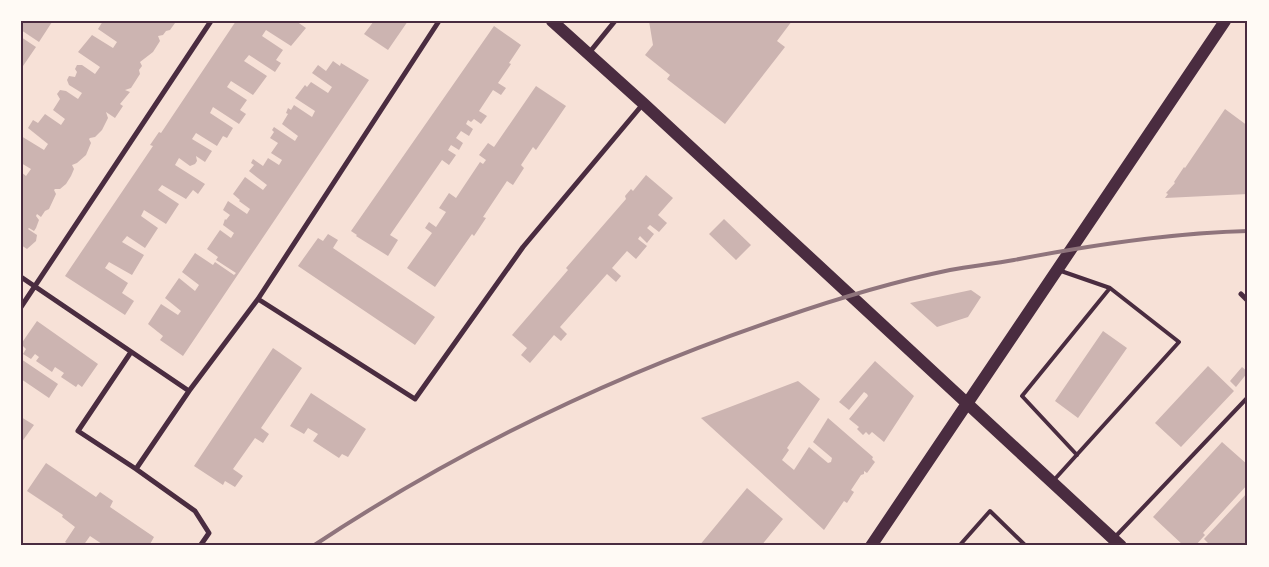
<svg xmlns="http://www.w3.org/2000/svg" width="1269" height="567" viewBox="0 0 1269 567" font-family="Karla,sans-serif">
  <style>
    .building { fill: #ccb4b1 }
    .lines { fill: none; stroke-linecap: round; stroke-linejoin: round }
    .service { stroke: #4a2c40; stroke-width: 4 }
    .minor { stroke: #4a2c40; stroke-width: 5 }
    .primary { stroke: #4a2c40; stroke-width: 12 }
    .rail { stroke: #8f747c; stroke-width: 4 }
    .neatline { fill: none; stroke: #4a2c40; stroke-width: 2 }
  </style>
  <rect width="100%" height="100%" fill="#f7e1d7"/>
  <path class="building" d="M21 21H51L52 22 39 42 21 30Z
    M103 21H174L175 23 170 30 166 31 163 35 158 36 160 41 153 52 140 62 142 66 139 70 140 74 131 88 125 90 130 92 120 104 123 106 115 118 106 112 108 118 102 130 95 137 90 138 89 139 91 143 86 155 77 163 72 165 74 169 71 176 66 184 60 189H55L54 190 56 194 49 209 45 211 41 217 37 214 36 216 39 220 36 228 34 231 29 228 28 229 37 235 36 241 27 249 21 245V172L26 176 31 169 21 163V136L44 150 48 144 28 128 33 120 38 123 45 114 61 125 65 119 53 110 60 99 57 94 60 90 66 91 78 99 82 93 69 85 67 80 69 76 75 77 77 72 75 69 77 65H82L95 74 100 67 78 52 92 35 113 48 117 42 98 29Z
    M236 21H296L306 28 291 46 266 30 262 36 283 50 276 60 281 63 275 72 249 55 244 61 267 76 253 95 231 81 227 87 247 100 240 110 246 114 239 124 213 107 210 113 233 128 227 138 223 136 217 146 196 133 192 139 212 151 205 162 196 156 197 161 195 164 190 166 179 158 175 165 205 184 198 194 193 190 186 199 162 185 158 190 179 204 166 224 144 210 141 216 158 228 145 248 127 236 122 242 144 255 132 275 109 262 105 268 128 283 122 293 134 301 125 315 65 276 153 146 150 145 159 132 161 133Z
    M374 21H408L388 50 364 34Z
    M649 21H792L777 41 785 47 725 124 667 79 670 75 645 55 653 45Z
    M494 26 521 45 509 63 511 64 498 83 506 88 501 95 493 90 479 111 487 116 481 124 474 119 471 122 468 120 466 124 473 129 469 136 461 131 456 138 463 143 459 150 451 145 448 150 456 155 449 165 442 160 390 235 398 240 388 256 356 236 357 235 351 231Z
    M21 37 36 47 23 66 21 65Z
    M333 61 340 66 341 63 369 80 183 356 160 340 163 336 148 324 161 304 178 315 181 311 165 298 179 278 195 291 199 285 182 272 195 253 213 265 215 262 234 275 236 273 216 260 218 257 207 249 220 230 231 238 234 233 223 225 225 219 226 220 230 215 223 210 228 201 247 214 250 209 239 201 240 200 233 194 245 177 263 190 267 185 249 171 254 165 251 163 253 159 263 166 268 158 279 165 282 160 271 153 278 143 270 138 274 132 272 130 274 127 295 141 298 136 282 124 288 114 286 113 288 108 291 110 294 105 312 117 315 111 295 98 305 85 307 87 311 82 328 93 332 87 312 73 318 65 326 71Z
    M536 86 566 106 536 150 533 147 521 165 524 168 513 185 507 181 483 217 486 218 474 236 472 234 435 287 407 268 432 233 425 228 429 222 436 227 446 212 439 208 449 193 456 198 480 162 483 164 486 160 479 155 488 143 494 147Z
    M1225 109 1248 126V194L1165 198 1168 194 1166 193 1175 183 1174 182 1184 167 1185 168Z
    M646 175 673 198 658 215 667 223 659 232 650 225 647 228 654 234 647 243 640 236 638 239 647 246 636 259 627 251 612 268 621 276 616 282 607 274 560 327 567 334 561 341 554 335 530 363 521 355 527 348 512 335 568 270 566 268 626 199 625 196 631 189 633 191Z
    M724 219 751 245 736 260 709 234Z
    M328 234 338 240 333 248 435 317 415 345 298 266 318 238 323 241Z
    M971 290 981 297 968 317 937 327 910 303Z
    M37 321 98 364 82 387 78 384 76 387 61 377 64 373 55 367 52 372 36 361 39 357 35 354 31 359 23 354 26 349 21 344Z
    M1103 331 1127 348 1078 418 1055 401Z
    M273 348 302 368 261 428 269 434 263 443 255 438 233 469 243 476 235 487 225 481 223 485 194 466Z
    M21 359 58 384 49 398 21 379Z
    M875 361 914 396 884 442 872 432 869 435 866 432 863 435 857 429 859 427 849 419 868 396 867 394 864 392 849 410 839 402Z
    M1208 366 1234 391 1181 447 1155 423Z
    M1242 367 1248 372 1236 387 1230 381Z
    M798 381 820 399 787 448 789 450 782 460 794 470 809 447 828 463 831 462 832 458 813 442 828 418 873 457 872 459 875 462 867 473 864 471V474L861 475 851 490 854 492 847 503 844 501 824 530 701 418Z
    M311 393 366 429 348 457 342 454 339 458 313 441 318 434 308 428 304 434 290 426Z
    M21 417 34 425 21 443Z
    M1222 442 1248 465V484L1203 533 1205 535 1195 546 1193 544 1191 546H1184L1153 517Z
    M46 463 96 497 100 492 113 501 110 507 154 537 149 546H105L90 536 83 546H71L65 542 75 527 62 517 63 515 27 491Z
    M747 488 783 519 761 546H699Z
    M1248 492V546H1211L1204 539Z"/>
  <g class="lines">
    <path class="service" d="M1077 455 1022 396 1110 288
      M1054 480 1179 342 1110 288 1061 271
      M1115 537 1248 397
      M959 546 990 511 1026 546"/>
    <path class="minor" d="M589 53 615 21
      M21 277 189 391
      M1241 294 1248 301
      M258 299 415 399 523 247 643 104
      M21 307 211 21
      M131 352 78 431 136 469 195 511 209 533 200 546
      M136 469 189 391 258 299 439 21"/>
    <path class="primary" d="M552 21 644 104 1121 546
      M871 546 1225 21"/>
    <path class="rail" d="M313 546C459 449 615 374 781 318 836 299 892 282 950 270 971 266 993 264 1014 260 1091 245 1169 233 1248 231"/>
  </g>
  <rect width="1269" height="567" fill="none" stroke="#fffaf5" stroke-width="45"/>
  <rect x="22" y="22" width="1224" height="522" class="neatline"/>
</svg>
